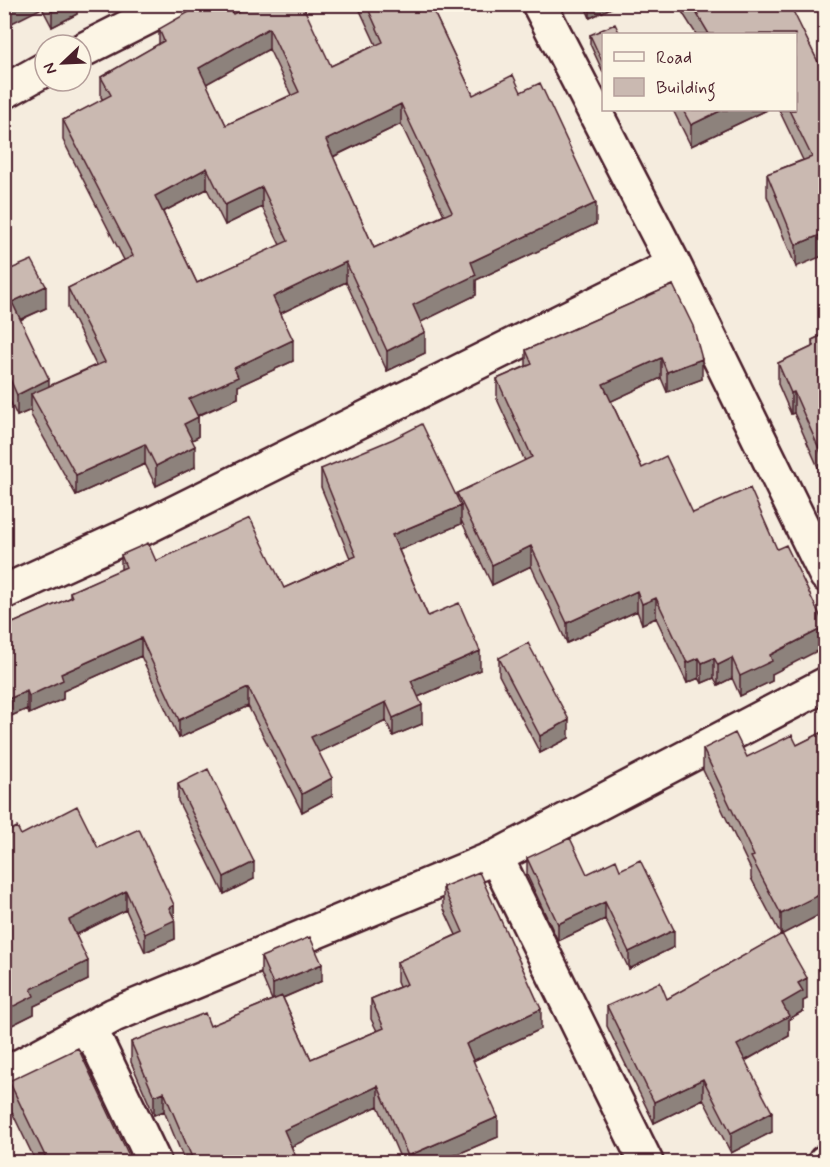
<svg xmlns="http://www.w3.org/2000/svg" width="830" height="1167" viewBox="0 0 830 1167" font-family="Mynerve,sans-serif">
  <style>
    .lines { fill: none; stroke-linecap: round; stroke-linejoin: round }
    .minor-casing { stroke: #4a1f2b; stroke-width: 38 }
    .minor { stroke: #fcf5e5; stroke-width: 33 }
    .wall { fill: #ae9f98; stroke: #4a1f2b; stroke-width: 1.5; fill-rule: evenodd }
    .shaded-wall { fill: #8d827c; stroke: #4a1f2b; stroke-width: 1.5 }
    .building { fill: #cab9b1; stroke: #4a1f2b; stroke-width: 1.5; fill-rule: evenodd }
  </style>
  <rect width="100%" height="100%" fill="#f5ecde"/>
  <filter id="ink" filterUnits="userSpaceOnUse"><feTurbulence type="fractalNoise" baseFrequency=".0167" numOctaves="2"/><feDisplacementMap in="SourceGraphic" scale="12" xChannelSelector="R" yChannelSelector="G"/><feConvolveMatrix kernelMatrix="1 2 1 2 8 2 1 2 1" color-interpolation-filters="sRGB"/></filter>
  <g filter="url(#ink)">
    <g class="lines">
      <defs>
        <path id="minor" d="M539 4 674 265 826 575
          M81 51 174 4
          M4 92 45 69
          M4 592 142 529 674 265
          M90 1028 154 1162
          M4 1075 114 1015 496 857
          M646 1162 496 857 826 684
          M825 1162H826"/>
      </defs>
      <use href="#minor" class="minor-casing"/>
      <use href="#minor" class="minor"/>
    </g>
    <path class="wall" d="M4 4H77V14L52 27 42 8Z
      M253 4 331 66 376 45 357 4H430L473 95 521 92 596 224 476 280V295L420 322 425 353 387 371 346 282 281 313 293 361 238 386V398L198 416V437L192 440 195 467 156 486 145 464 76 495 31 415V410L17 416 10 401 4 272 46 308 20 320 49 386 96 365 68 308V288L124 260 63 140V120L103 100 101 97V77L159 44V29L233 14ZM269 49 291 95 226 125 206 84ZM401 124 444 215 374 248 333 157ZM207 189 225 225 262 207 280 245 197 283 163 212Z
      M584 4H619L590 18Z
      M677 4H789L820 66 825 64 796 267 767 196V174L803 160 779 110H795V34H696Z
      M603 34V72L590 44V35Z
      M673 110H767L691 146Z
      M673 285 702 379 667 392 661 378 611 401 642 468 772 674V681L740 696 732 678 718 685 714 678 702 683 699 678 687 683 656 618 642 624 637 611 567 643 531 566 492 585 461 520V524L399 550 428 616 480 670 418 697 422 724 393 736 386 721 319 752 332 796 302 812 248 706 179 738 141 656 63 691V699L29 714 27 709 4 719V627L70 598V592L121 570V555L156 561 284 588 350 558 321 487V469L457 498V493L525 461 497 399V379L526 366V350Z
      M825 334V483L794 413 791 414 778 384V363L812 347V340Z
      M499 658 569 738 540 753 499 675Z
      M825 731V912L782 934 807 999 803 1001V1011L789 1019V1036L745 1061 772 1132 731 1153 703 1099 654 1123 607 1026V1006L667 999 781 935 751 878V870L703 770V749L747 757 797 745Z
      M178 784 254 879 224 894 178 801Z
      M4 833 21 835 98 848 174 905 175 939 145 952 126 910 76 935 88 980 34 1006V1014L4 1029Z
      M527 858 587 874 620 870 674 947 629 969 605 919 558 941 527 875Z
      M443 887 541 1029 473 1061 498 1137 439 1162H402L378 1106 291 1146 298 1162H185L164 1111 154 1115 131 1062V1042L210 1026 272 1000 261 974V957L322 981 283 998 311 1059 377 1031 371 1019V999L399 987 397 982V962L456 935 443 907Z
      M9 1081 132 1162H36L9 1106Z"/>
    <path class="shaded-wall" d="M9 4H42V8L4 27V7Z
      M57 4H77V14L52 27V7Z
      M590 4H619L590 18Z
      M269 28V49L199 88V68Z
      M401 104V124L326 160V140Z
      M722 110H767L691 146V125Z
      M207 168V189L155 216V196Z
      M262 187V207L225 225V205Z
      M596 203V224L476 280V295L413 326V305L471 262Z
      M825 233V255L796 267V245Z
      M346 262V282L273 317V297Z
      M46 286V308L12 323V302Z
      M425 332V353L387 371V351Z
      M293 340V361L238 386V398L189 419V399L234 368Z
      M661 358V378L603 405V384Z
      M702 359V379L667 392V372Z
      M10 379V401L4 403V382Z
      M49 379V401L31 394V410L17 416V395Z
      M794 392V413L791 414V393Z
      M198 417V437L184 444V424Z
      M145 444V464L76 495V475Z
      M195 446V467L156 486V466Z
      M461 506V524L392 553V535Z
      M531 546V566L492 585V565Z
      M637 591V611L567 643V623Z
      M656 598V618L642 624V604Z
      M825 627V647L772 674V681L740 696V676L770 655Z
      M141 638V656L63 691V699L29 714V696L61 674Z
      M480 651V670L411 700V681Z
      M699 658V678L687 683V663Z
      M714 658V678L702 683V663Z
      M732 658V678L718 685V665Z
      M248 688V706L179 738V720Z
      M27 691V709L4 719V701Z
      M386 702V721L311 756V737Z
      M422 705V724L393 736V718Z
      M569 720V738L540 753V736Z
      M332 778V796L302 812V794Z
      M254 862V879L224 894V877Z
      M126 891V910L69 938V920Z
      M825 892V912L781 935V914Z
      M605 902V919L558 941V924Z
      M174 905 175 939 145 952V934L169 908Z
      M674 930V947L629 969V952Z
      M88 961V980L34 1006V1014L4 1029V1011L31 989Z
      M322 964V981L273 1002V984Z
      M807 978V999L803 1001V1011L789 1019V1036L737 1065V1045L798 983Z
      M541 1009V1029L466 1064V1044Z
      M703 1079V1099L654 1123V1102Z
      M378 1086V1106L284 1150V1130Z
      M164 1092V1111L154 1115V1096Z
      M772 1112V1132L731 1153V1133Z
      M498 1117V1137L439 1162H408V1156Z"/>
    <path class="building" d="M203 4H228L233 14 253 4H302L331 66 383 42 366 4H430L473 95 513 75 521 92 540 83 596 203 471 262 476 275 413 305 425 332 387 351 346 262 273 297 293 340 234 368 238 377 189 399 198 417 184 424 195 446 156 466 145 444 76 475 31 394 105 362 68 288 133 256 63 120 111 95 101 77 164 41 159 29ZM269 28 299 92 226 125 199 68ZM401 104 452 212 374 248 326 140ZM207 168 225 205 262 187 288 241 197 283 155 196Z
      M691 4H789L795 15 820 66 825 64V233L796 245 767 174 812 157 789 110H795V34H709Z
      M615 24 620 34H603V63L590 35Z
      M683 110H722L691 125Z
      M32 260 46 286 12 302 49 379 17 395 10 379 4 382V272Z
      M673 285 693 326 702 359 667 372 661 358 603 384 642 468 666 456 693 513 750 488 777 549 786 545 825 626V627L770 655 772 661 740 676 732 658 718 665 714 658 702 663 699 658 687 663 656 598 642 604 637 591 567 623 531 546 492 565 457 493 532 457 497 379 532 364 526 350Z
      M825 334V462L794 392 791 393 778 363 814 346 812 340Z
      M422 424 461 506 392 535 428 616 459 603 480 651 411 681 422 705 393 718 386 702 311 737 332 778 302 794 248 688 179 720 141 638 61 674 63 680 29 696 27 691 4 701V627L72 597 70 592 126 567 121 555 148 543 156 561 250 518 284 588 356 556 321 469 393 439Z
      M528 643 569 720 540 736 499 658Z
      M825 731V892L781 914 751 857 754 856 703 749 735 733 747 757 792 735 797 745Z
      M208 769 254 862 224 877 178 784Z
      M77 806 98 848 139 829 174 905 169 908 175 920 145 934 126 891 69 920 88 961 31 989 34 996 4 1011V833L17 827 21 835Z
      M570 838 587 874 616 860 620 870 640 860 674 930 629 952 605 902 558 924 527 858Z
      M479 872 541 1009 466 1044 498 1117 408 1156 378 1086 284 1130 298 1162H194L164 1092 154 1096 131 1042 205 1013 210 1026 282 996 311 1059 384 1028 371 999 407 984 397 962 463 932 443 887Z
      M782 934 807 978 798 983 803 991 782 1003 789 1016 737 1045 772 1112 731 1133 703 1079 654 1102 607 1006 660 982 667 999Z
      M310 937 322 964 273 984 261 957Z
      M78 1048 132 1162H48L9 1081Z"/>
  </g>
  <rect width="830" height="1167" fill="none" stroke="#fcf5e5" stroke-width="24"/>
  <rect x="12" y="12" width="806" height="1143" fill="none" stroke="#4a1f2b" stroke-width="2" filter="url(#ink)"/>
  <rect x="602" y="33" width="195" height="78" fill="#fcf5e5" stroke="#b59f9b" stroke-width="1.5"/>
  <rect x="614" y="52" width="30" height="9" fill="#fcf5e5" stroke="#b59f9b" stroke-width="1.5"/>
  <text x="656" y="63" font-size="18" fill="#4a1f2b">Road</text>
  <rect x="614" y="78" width="30" height="18" fill="#cab9b1" stroke="#b59f9b" stroke-width="1.5"/>
  <text x="656" y="93" font-size="18" fill="#4a1f2b">Building</text>
  <g transform="translate(63 63) rotate(247)"><circle r="28" fill="#fcf5e5" stroke="#b59f9b" stroke-width="1.5"/>
  <path d="M0-4.5L10 22L0 15L-10 22Z" fill="#4a1f2b"/>
  <text y="-9" font-size="16" font-weight="bold" text-anchor="middle" fill="#4a1f2b">N</text>
  </g>
</svg>
